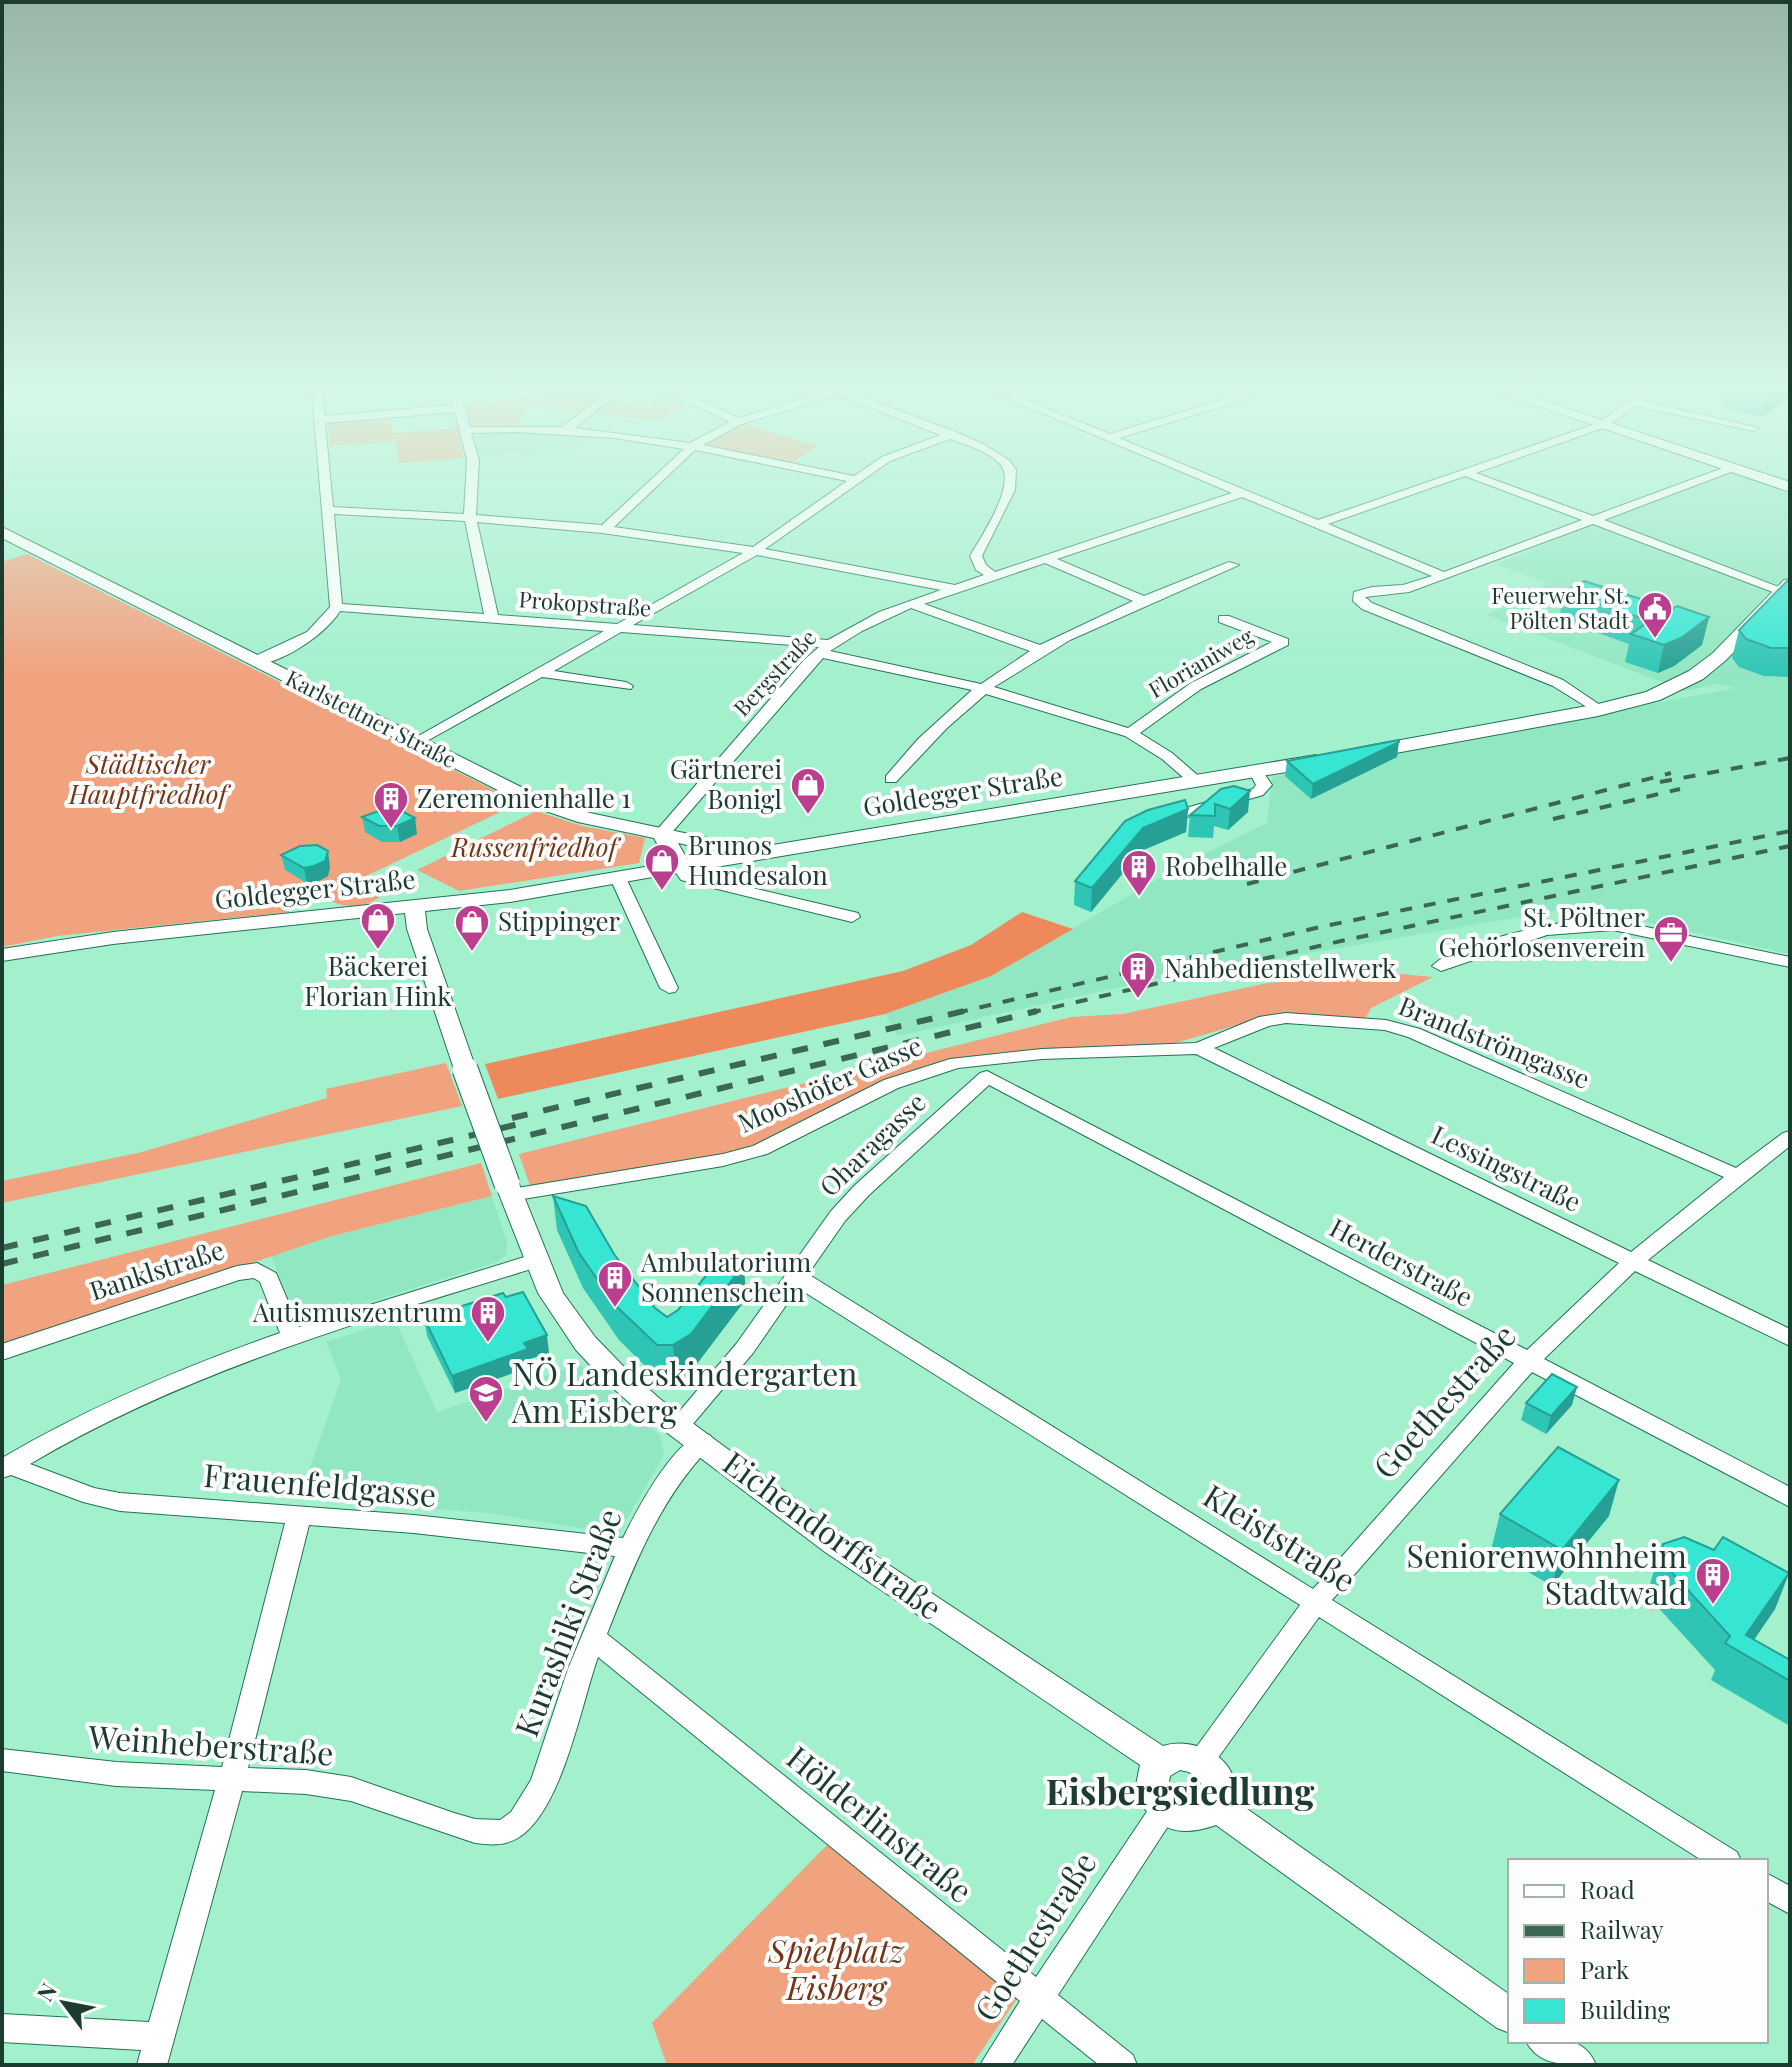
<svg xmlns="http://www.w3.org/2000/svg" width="1792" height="2067" viewBox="0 0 1792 2067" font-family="'Playfair Display',serif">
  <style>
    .built { fill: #91e7c1 }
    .green { fill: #f1a27f }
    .forest { fill: #ee895c }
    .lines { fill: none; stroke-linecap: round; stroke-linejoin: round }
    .minor-casing { stroke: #217154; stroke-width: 2 }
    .tertiary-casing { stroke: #217154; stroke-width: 2 }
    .secondary-casing { stroke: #217154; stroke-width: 2 }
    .minor { fill: #fff; fill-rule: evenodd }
    .tertiary { fill: #fff; fill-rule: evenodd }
    .secondary { fill: #fff; fill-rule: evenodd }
    .rail-far1 { stroke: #3c6755; stroke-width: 4; stroke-dasharray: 12 12; stroke-linecap: butt }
    .rail { stroke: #3c6755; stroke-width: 6; stroke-dasharray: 16 16; stroke-linecap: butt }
    .tertiary-bridge-casing { stroke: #217154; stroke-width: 27; stroke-linecap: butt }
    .tertiary-bridge { stroke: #fff; stroke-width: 25 }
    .wall { fill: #2fc5b5 }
    .shaded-wall { fill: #26a094 }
    .building { fill: #37e5d3; stroke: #26a094; stroke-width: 2 }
    .labels { text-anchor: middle; stroke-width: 8; stroke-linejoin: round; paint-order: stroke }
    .far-poi-label { font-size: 22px; fill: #1c3c2f; stroke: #fdfdfd; text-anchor: end }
    .far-street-label { font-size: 22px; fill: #1c3c2f; stroke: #fdfdfd }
    .park-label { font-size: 26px; font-style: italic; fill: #753515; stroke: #fdfdfd }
    .poi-label { font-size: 26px; fill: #1c3c2f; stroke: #fdfdfd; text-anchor: start }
    .street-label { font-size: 26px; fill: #1c3c2f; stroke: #fdfdfd }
    .near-poi-label { font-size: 32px; fill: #1c3c2f; stroke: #fdfdfd; text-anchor: start }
    .near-street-label { font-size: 32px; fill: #1c3c2f; stroke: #fdfdfd }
    .near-park-label { font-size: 32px; font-style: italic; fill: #753515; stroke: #fdfdfd }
    .near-quarter-label { font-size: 36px; font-weight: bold; fill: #1c3c2f; stroke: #fdfdfd }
  </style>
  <rect width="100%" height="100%" fill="#a3f0cd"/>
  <path class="built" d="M501 431 546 432 590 437 565 459 518 453 478 454 474 436Z
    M1730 473 1790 495V954L1579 907 1157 979 898 1036 885 1014 991 976 1182 865 1267 823 1272 777 1735 688 1718 684 1685 691 1487 615 1548 584 1497 564 1604 519Z
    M492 1196 507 1242V1254L497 1262 299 1324 271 1256 332 1236Z
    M395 1320 437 1412 580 1364 660 1435 664 1455 625 1522 603 1532 488 1513 299 1499 341 1379 326 1342Z"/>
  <path class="green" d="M552 391H607L580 412 529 406 515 425 472 428 466 403 543 397Z
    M664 397 690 405 658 420 592 413 606 401 650 407Z
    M389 416 392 433 458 428 463 458 399 463 395 441 330 446 329 422Z
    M741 423 818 446 790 464 708 447 704 443Z
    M27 554 519 803 362 878 384 894C358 915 334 905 308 890L278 905 290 912 57 936 2 947V562Z
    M536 811 582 826 645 838 639 863 459 891 417 870Z
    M1401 974 1433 977 1371 1008 1365 1019 1302 1014 1268 1016 1172 1044 1004 1052 956 1059 757 1148 716 1158 530 1186 519 1154 1071 1017 1123 1014 1268 983Z
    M446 1063 462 1106 2 1203V1181L138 1153 327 1098 326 1089Z
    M481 1163 492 1196 332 1236 2 1347V1285Z
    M829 1843 1018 1997 972 2065H667L652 2023Z"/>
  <path class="forest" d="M1022 912 1073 929 991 976 885 1014 498 1099 485 1064 903 971 971 945Z"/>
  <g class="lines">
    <defs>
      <path id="minor" d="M312 391H322L325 416 453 405 450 391H460L470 427H562L609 391H620L575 428 690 443 730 422 686 401 648 391C682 391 709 404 739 418L828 391H847L956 432 985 445 1009 460 1016 470 1015 490 982 556 986 565 995 572 1232 493 990 391H1003L1110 434 1241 394V391H1251L1250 398 1119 438 1318 520 1598 423 1643 391H1654L1642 401 1759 428 1754 431 1636 406 1606 427 1476 473 1593 516 1728 466H1736V470L1604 520 1789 591 1778 594 1593 524 1409 592 1365 597 1372 603 1563 680 1603 707V713L1598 714 1553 686 1362 609 1353 601 1354 592 1372 587 1403 585 1432 576 1242 497 1057 559 1144 596 1229 562 1239 565 1070 640 994 687 1128 728 1191 683 1272 642 1219 622V616H1229L1288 639V645L1201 689 1140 733 1172 753 1202 779V785H1192L1162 759 1125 736 986 694 947 728 896 782H886V776L918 739 972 690 823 658 668 837H656L654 834 656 831 804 660 819 647 621 632 554 671 626 682 633 686 631 689 542 677 418 746 413 745V739L604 631 340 611C326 634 279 667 251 664V658L307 632 330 607ZM838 395 940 435 882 457 854 476 703 445 742 424ZM455 412 467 460 464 514 333 507 325 423ZM516 432 614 438 684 449 602 525 476 515 479 460 471 433ZM950 439C966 445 988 451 1000 464 1018 484 980 538 970 556L976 570 984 575 955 585 765 549 890 461ZM695 450 847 481 753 547 614 527ZM1465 476 1582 520 1444 572 1328 524ZM334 514 465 521 484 614 342 604ZM477 522 602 533 743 553 617 624 498 615ZM757 555 941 590 879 612 828 640 633 625ZM1045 563 1133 601 1040 645 924 604ZM911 608 1030 651 981 684 830 651 862 631Z
        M1256 768 1261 769 1272 785 1263 795 1166 823 1158 818 1161 815 1253 789 1256 785 1249 772Z
        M680 862 686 864 693 874 858 913 860 917 852 922 681 880 672 867Z
        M618 873 626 878 678 988 675 992 669 993 660 988 610 878Z
        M1590 919 1613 920 1790 957V967L1613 930 1547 935 1441 971 1432 966C1455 943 1556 922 1590 919Z
        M1286 1013 1386 1020 1420 1029 1736 1168 1783 1133 1790 1131V1146L1648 1260 1790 1329V1346L1635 1271 1544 1359 1790 1487V1507L1532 1372 1332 1600 1737 1852 1741 1861H1703L1319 1617 1210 1769 1201 1772 1192 1769 1188 1761 1192 1753 1300 1605 798 1288 753 1353 687 1431 679 1433 671 1431 668 1425 737 1343 831 1211 855 1185 980 1073 987 1071 1527 1350 1619 1263 1196 1054 1042 1059 958 1068 898 1088 767 1154 723 1166 511 1201 501 1195 511 1189 723 1154 753 1146 884 1080 950 1059 1042 1049 1196 1043 1259 1017ZM1286 1023 1385 1030 1408 1037 1724 1177 1631 1252 1214 1048 1269 1026ZM989 1085 1514 1363 1313 1589 808 1274 845 1221 869 1195Z
        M534 1254 541 1256 544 1261 541 1266C366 1320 189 1370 30 1464L94 1488 120 1493 414 1515 623 1538C635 1514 680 1426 710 1435L713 1441 710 1447C659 1500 633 1567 607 1634L1036 1977 1154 1801 1164 1797 1174 1801 1178 1809 1174 1817 1058 1995 1133 2055 1137 2065H1099L1042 2019 1012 2065H980L1020 2001 598 1657C581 1705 562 1811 518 1838 504 1846 490 1845 475 1843L351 1801 306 1794 242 1791 167 2065H137L141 2050 2 2042V2014L149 2022 215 1790 116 1786 2 1771V1749L116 1762 222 1767 285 1523 120 1511 83 1502 11 1475 2 1478V1458C91 1406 183 1367 280 1333L260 1282 254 1278 239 1280 2 1360V1344L237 1266 257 1263 276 1273 299 1327ZM309 1525 414 1533 615 1556 568 1669 531 1780 511 1812 500 1820 475 1819 454 1813 351 1777 306 1770 248 1768Z
        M1766 1873 1790 1886V1914L1766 1901Z"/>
      <path id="tertiary" d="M680 861 687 863 690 867 687 871 510 902 425 911 427 929 476 1069 473 1074H457L454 1069 407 929 405 913 113 944 2 961V949L113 932 510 890Z
        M507 1176 516 1178 519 1184 563 1293 595 1337 626 1369 660 1399 845 1536 1163 1746C1195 1735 1245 1761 1233 1799L1510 1995V2033L1497 2028 1216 1825C1177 1839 1151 1829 1135 1790L1140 1765 825 1552 641 1413 607 1383 576 1350 538 1293 495 1184 498 1178ZM1180 1770 1189 1772 1201 1783 1202 1793 1196 1802 1180 1801 1168 1789 1170 1776Z
        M1526 2041C1555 2041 1583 2033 1596 2065 1568 2065 1539 2067 1526 2041Z"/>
      <path id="secondary" d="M1494 391H1514L1790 482V492Z
        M2 527 539 796 590 813 755 848 1316 755 1326 761 1316 767 680 873 672 872 654 838 578 822 525 804 2 538ZM678 843 725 853 687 859Z
        M1790 579V594L1725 661 1703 679 1660 700 1598 716 1368 758 1358 752 1368 746 1598 704 1646 692 1689 671 1713 653 1784 580Z"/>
    </defs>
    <use href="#minor" class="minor-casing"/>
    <use href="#tertiary" class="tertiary-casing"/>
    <use href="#secondary" class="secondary-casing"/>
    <use href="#minor" class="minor"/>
    <use href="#tertiary" class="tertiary"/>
    <use href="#secondary" class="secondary"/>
    <path class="rail-far1" d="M1660 782 1790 758
      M1553 819 1680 789
      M1247 884 1671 773
      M956 1013 1320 927 1790 831
      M1029 1013 1341 941 1790 846"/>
    <path class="rail" d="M512 1118 964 1011
      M2 1248 527 1122
      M2 1264 1037 1011"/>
    <defs>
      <path id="tertiary-bridge" d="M465 1069 507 1184"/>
    </defs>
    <use href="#tertiary-bridge" class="tertiary-bridge-casing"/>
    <use href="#tertiary-bridge" class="tertiary-bridge"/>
  </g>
  <path class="wall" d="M1726 391H1790L1761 417 1722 408Z
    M1790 578V677L1764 676 1739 667 1732 658 1739 630Z
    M1564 592 1672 609 1709 617 1702 645 1674 666 1658 673 1625 662 1629 644 1559 619Z
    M1397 757 1311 799 1285 776 1287 761Z
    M1234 786 1248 812 1228 830 1214 826 1213 838 1188 837 1190 815Z
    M392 806 417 834 400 842H382L365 832 362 817Z
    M1188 809 1186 832 1141 851 1091 912 1074 905 1075 881Z
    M281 855 330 867 328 876 317 882 307 883 285 870Z
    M553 1196 655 1308 667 1317 746 1299 693 1369 676 1381H660L619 1340 583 1288 557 1230Z
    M506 1297 549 1353 529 1359 531 1367 455 1393 427 1336 424 1318Z
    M1526 1403 1572 1405 1546 1434 1521 1420Z
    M1500 1514 1609 1516 1552 1586 1491 1550Z
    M1663 1544 1714 1550 1789 1573 1775 1609 1754 1640 1790 1660V1726L1711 1680 1715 1670 1654 1603 1649 1592 1651 1580Z"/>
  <path class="shaded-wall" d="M1770 391H1790V398L1761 417 1767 393Z
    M1709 617 1702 645 1674 666 1658 673 1664 645Z
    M1399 742 1397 757 1311 799 1313 784Z
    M1250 791 1248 812 1228 830 1230 809Z
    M1188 809 1186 832 1141 851 1091 912 1092 888 1143 828Z
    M415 818 417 834 400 842 397 826Z
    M328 851 330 867 328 876 317 882 307 883 304 868Z
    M744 1264 746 1299 693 1369 676 1381 673 1345Z
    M547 1335 549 1353 529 1359 531 1367 455 1393 452 1376 524 1343Z
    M1577 1387 1572 1405 1546 1434 1551 1416Z
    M1619 1480 1609 1516 1552 1586 1562 1550Z
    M1789 1573 1775 1609 1744 1654 1746 1635Z"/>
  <path class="building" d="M1790 578V648H1771L1746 639 1739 630Z
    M1584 581 1672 609 1677 606 1709 617 1681 638 1664 645 1631 634 1650 621 1564 592Z
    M1399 740V742L1313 784 1287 761Z
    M1234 786 1250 791 1230 809 1215 804V816L1190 815 1221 789Z
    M1185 800 1188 809 1143 828 1092 888 1075 881 1125 821 1148 810Z
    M392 806 415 818 397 826H379L362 817Z
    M317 845 328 851 325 861 314 866 304 868 281 855 300 846Z
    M553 1196 586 1206 614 1254 655 1308 667 1317 678 1310 722 1256 744 1264 691 1334 673 1345H657L615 1305 579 1253Z
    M523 1292 547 1335 524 1343 528 1349 452 1376 424 1318 503 1293 506 1297Z
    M1552 1374 1577 1387 1551 1416 1526 1403Z
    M1558 1447 1619 1480 1562 1550 1500 1514Z
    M1684 1537 1714 1550 1723 1537 1789 1573 1746 1635 1790 1660V1681L1725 1643 1730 1636 1666 1566 1660 1556 1663 1544Z"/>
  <linearGradient id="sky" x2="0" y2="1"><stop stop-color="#99b6a6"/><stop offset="0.57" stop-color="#d6f8e8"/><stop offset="1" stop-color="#d6f8e8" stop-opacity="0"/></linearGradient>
  <rect width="1792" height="680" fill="url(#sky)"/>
  <defs>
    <symbol id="civic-pin" viewBox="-11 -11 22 30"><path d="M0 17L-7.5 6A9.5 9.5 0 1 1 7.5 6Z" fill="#bb3f8f" stroke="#fdfdfd"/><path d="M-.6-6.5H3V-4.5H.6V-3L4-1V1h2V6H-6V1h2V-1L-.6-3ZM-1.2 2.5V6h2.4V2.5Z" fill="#fff"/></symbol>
    <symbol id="shop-pin" viewBox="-11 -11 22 30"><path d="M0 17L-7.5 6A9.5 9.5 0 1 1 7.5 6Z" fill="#bb3f8f" stroke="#fdfdfd"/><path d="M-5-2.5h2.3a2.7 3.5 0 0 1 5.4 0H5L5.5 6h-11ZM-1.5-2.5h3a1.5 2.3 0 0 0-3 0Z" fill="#fff"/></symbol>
    <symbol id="building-pin" viewBox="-11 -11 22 30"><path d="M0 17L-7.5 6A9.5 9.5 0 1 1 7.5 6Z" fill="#bb3f8f" stroke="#fdfdfd"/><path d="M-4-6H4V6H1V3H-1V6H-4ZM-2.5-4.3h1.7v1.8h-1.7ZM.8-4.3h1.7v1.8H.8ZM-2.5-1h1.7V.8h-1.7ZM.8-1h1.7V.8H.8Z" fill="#fff"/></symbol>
    <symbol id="office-pin" viewBox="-11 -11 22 30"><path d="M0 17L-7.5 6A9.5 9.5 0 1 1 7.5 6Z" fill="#bb3f8f" stroke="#fdfdfd"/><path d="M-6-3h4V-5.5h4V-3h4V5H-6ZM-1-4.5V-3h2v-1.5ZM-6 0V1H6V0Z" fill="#fff"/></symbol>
    <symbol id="school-pin" viewBox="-11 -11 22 30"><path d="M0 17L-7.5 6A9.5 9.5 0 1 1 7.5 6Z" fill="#bb3f8f" stroke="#fdfdfd"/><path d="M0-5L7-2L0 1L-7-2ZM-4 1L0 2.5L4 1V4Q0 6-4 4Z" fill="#fff"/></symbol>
  </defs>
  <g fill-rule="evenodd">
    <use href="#civic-pin" x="1635" y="589" width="40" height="54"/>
    <use href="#shop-pin" x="788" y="765" width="40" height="54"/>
    <use href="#building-pin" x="371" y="779" width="40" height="54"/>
    <use href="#shop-pin" x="642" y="841" width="40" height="54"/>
    <use href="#building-pin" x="1119" y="847" width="40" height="54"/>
    <use href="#shop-pin" x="358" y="900" width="40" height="54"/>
    <use href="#shop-pin" x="452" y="902" width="40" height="54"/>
    <use href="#office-pin" x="1651" y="913" width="40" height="54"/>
    <use href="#building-pin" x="1118" y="949" width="40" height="54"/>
    <use href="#building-pin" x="595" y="1258" width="40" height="54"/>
    <use href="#building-pin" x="468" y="1293" width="40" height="54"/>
    <use href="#school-pin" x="466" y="1373" width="40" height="54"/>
    <use href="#building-pin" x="1693" y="1555" width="40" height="54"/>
  </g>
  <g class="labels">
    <g class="far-poi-label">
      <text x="1629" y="604">Feuerwehr St.<tspan x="1629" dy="25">Pölten Stadt</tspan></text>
    </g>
    <g class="far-street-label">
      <text transform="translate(585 604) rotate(4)" y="8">Prokopstraße</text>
      <text transform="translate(1201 663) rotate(-30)" y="8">Florianiweg</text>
      <text transform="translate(775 673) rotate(-47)" y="8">Bergstraße</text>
      <text transform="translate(371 719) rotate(27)" y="8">Karlstettner Straße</text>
    </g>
    <g class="park-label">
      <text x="148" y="774">Städtischer<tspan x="148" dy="30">Hauptfriedhof</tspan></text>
      <text x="534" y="857">Russenfriedhof</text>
    </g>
    <g class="poi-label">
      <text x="782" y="779" text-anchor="end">Gärtnerei<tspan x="782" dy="30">Bonigl</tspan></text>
      <text x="417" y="808">Zeremonienhalle 1</text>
      <text x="688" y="855">Brunos<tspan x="688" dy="30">Hundesalon</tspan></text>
      <text x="1165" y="876">Robelhalle</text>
      <text x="1645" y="927" text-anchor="end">St. Pöltner<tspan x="1645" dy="30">Gehörlosenverein</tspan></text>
      <text x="498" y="931">Stippinger</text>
      <text x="378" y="976" text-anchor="middle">Bäckerei<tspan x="378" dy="30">Florian Hink</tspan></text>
      <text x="1164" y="978">Nahbedienstellwerk</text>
      <text x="641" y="1272">Ambulatorium<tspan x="641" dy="30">Sonnenschein</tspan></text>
      <text x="462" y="1322" text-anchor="end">Autismuszentrum</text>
    </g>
    <g class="street-label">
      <text transform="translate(963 792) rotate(-9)" y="9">Goldegger Straße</text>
      <text transform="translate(315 890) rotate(-6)" y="9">Goldegger Straße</text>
      <text transform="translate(1494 1043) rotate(22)" y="9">Brandströmgasse</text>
      <text transform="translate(830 1085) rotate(-24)" y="9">Mooshöfer Gasse</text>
      <text transform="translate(873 1145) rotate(-44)" y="9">Oharagasse</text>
      <text transform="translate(1506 1169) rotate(26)" y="9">Lessingstraße</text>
      <text transform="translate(1401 1263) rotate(28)" y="9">Herderstraße</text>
      <text transform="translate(157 1271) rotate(-18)" y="9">Banklstraße</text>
    </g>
    <g class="near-poi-label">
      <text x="512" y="1386">NÖ Landeskindergarten<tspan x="512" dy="37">Am Eisberg</tspan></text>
      <text x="1687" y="1568" text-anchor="end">Seniorenwohnheim<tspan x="1687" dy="37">Stadtwald</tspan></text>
    </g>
    <g class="near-street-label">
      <text transform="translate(1445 1402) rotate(-48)" y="11">Goethestraße</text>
      <text transform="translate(320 1486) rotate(5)" y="11">Frauenfeldgasse</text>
      <text transform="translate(832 1536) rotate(36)" y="11">Eichendorffstraße</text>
      <text transform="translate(1279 1539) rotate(32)" y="11">Kleiststraße</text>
      <text transform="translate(569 1623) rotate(-69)" y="11">Kurashiki Straße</text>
      <text transform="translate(211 1746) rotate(4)" y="11">Weinheberstraße</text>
      <text transform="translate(879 1825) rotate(39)" y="11">Hölderlinstraße</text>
      <text transform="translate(1036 1937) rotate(-57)" y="11">Goethestraße</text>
    </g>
    <g class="near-park-label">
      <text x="836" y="1963">Spielplatz<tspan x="836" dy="37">Eisberg</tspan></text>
    </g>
    <g class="near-quarter-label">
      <text x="1180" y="1805">Eisbergsiedlung</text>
    </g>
  </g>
  <rect width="1792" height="2067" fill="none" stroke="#1c3c2f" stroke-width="8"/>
  <rect x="1508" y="1859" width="260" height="184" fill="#fdfdfd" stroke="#a3b0ab" stroke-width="2"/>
  <rect x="1524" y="1885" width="40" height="12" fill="#ffffff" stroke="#a3b0ab" stroke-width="2"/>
  <text x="1580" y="1899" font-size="24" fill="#1c3c2f">Road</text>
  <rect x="1524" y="1925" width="40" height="12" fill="#3c6755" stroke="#a3b0ab" stroke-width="2"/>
  <text x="1580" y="1939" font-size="24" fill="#1c3c2f">Railway</text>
  <rect x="1524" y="1959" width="40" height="24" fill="#f1a27f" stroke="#a3b0ab" stroke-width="2"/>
  <text x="1580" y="1979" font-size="24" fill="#1c3c2f">Park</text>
  <rect x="1524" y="1999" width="40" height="24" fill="#37e5d3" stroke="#a3b0ab" stroke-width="2"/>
  <text x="1580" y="2019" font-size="24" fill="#1c3c2f">Building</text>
  <g transform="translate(64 2003) rotate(302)" stroke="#fdfdfd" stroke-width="6" paint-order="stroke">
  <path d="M0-6L14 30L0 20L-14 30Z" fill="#1c3c2f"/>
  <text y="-12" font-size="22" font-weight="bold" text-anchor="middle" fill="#1c3c2f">N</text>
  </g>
</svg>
